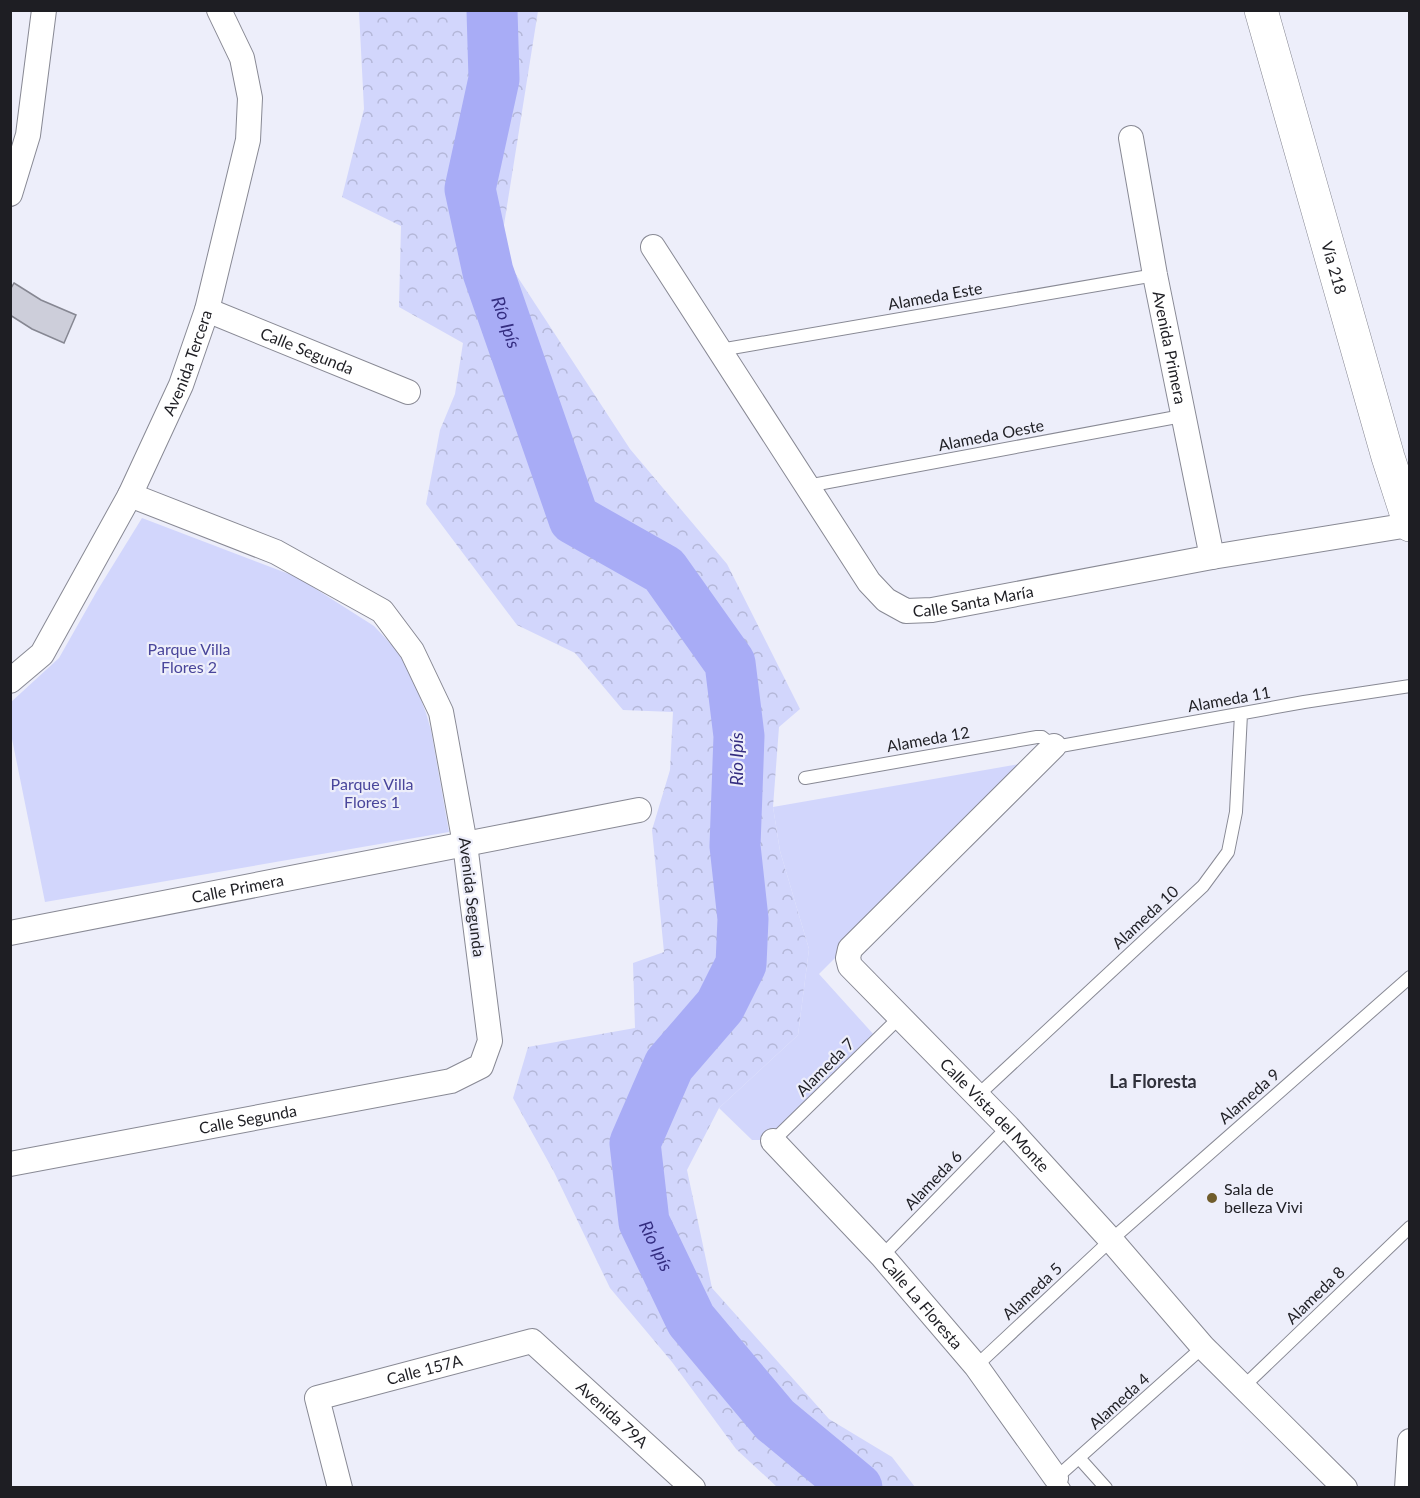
<svg xmlns="http://www.w3.org/2000/svg" width="1420" height="1498" viewBox="0 0 1420 1498" font-family="Lato,sans-serif">
  <style>
    .forest { fill: url(#forest-crowns) }
    .park { fill: #d2d6fc }
    .lines { fill: none; stroke-linecap: round; stroke-linejoin: round }
    .river { stroke: #a8acf6; stroke-width: 51 }
    .building { fill: #cdceda; stroke: #868792; stroke-width: 1.5 }
    .service-casing { stroke: #888994; stroke-width: 14 }
    .minor-casing { stroke: #888994; stroke-width: 26 }
    .secondary-casing { stroke: #888994; stroke-width: 34 }
    .service { stroke: #fff; stroke-width: 12 }
    .minor { stroke: #fff; stroke-width: 24 }
    .secondary { stroke: #fff; stroke-width: 33 }
    .poi-dot { fill: #705c2b; stroke: #edeefa; stroke-width: 2 }
    .labels { text-anchor: middle; stroke-width: 4.5; stroke-linejoin: round; paint-order: stroke }
    .street-label { font-size: 16px; fill: #1e1e23; stroke: #edeefa }
    .park-label { font-size: 16px; fill: #49469b; stroke: #edeefa }
    .poi-label { font-size: 16px; fill: #1e1e23; stroke: #edeefa; text-anchor: start }
    .water-label { font-size: 18px; font-style: italic; fill: #342d80; stroke: #edeefa }
    .neighbourhood-label { font-size: 18px; font-weight: bold; fill: #30313b; stroke: #edeefa }
  </style>
  <defs>
    <pattern id="forest-crowns" width="20" height="18" patternUnits="userSpaceOnUse" patternTransform="scale(1.5)"><rect width="20" height="18" fill="#d2d6fc"/><path d="M2 6a3 3 0 1 1 6 0M12 15a3 3 0 1 1 6 0" fill="none" stroke="#b4b7d8"/></pattern>
  </defs>
  <rect width="100%" height="100%" fill="#edeefa"/>
  <path class="forest" d="M359 11H538L500 250 630 449 727 564 800 709 779 727 773 807 780 851 809 949 798 1035 719 1108 687 1170 712 1288 829 1419 892 1457 915 1487H777L736 1449 672 1362 610 1288 554 1172 513 1098 528 1047 635 1028 633 963 664 952 652 830 670 770 673 712 623 710 575 653 517 625 426 504 440 430 455 394 463 343 399 307 401 226 342 197 364 109Z"/>
  <path class="park" d="M142 518 297 577 374 626 406 660 426 713 431 730 449 832 45 902 11 734 10 703 59 658 97 591Z
    M1031 762 819 974 875 1036 766 1140H752L719 1108 798 1035 809 949 780 851 773 807Z"/>
  <g class="lines">
    <path class="river" id="s1" d="M492 10 494 79 470 189 488 272 574 519 664 570 730 663 739 736 735 846 743 919 741 964 720 1006 669 1065 635 1143 644 1222 691 1320 775 1420 857 1488"/>
  </g>
  <path class="building" d="M14 283 41 300 76 315 64 343 32 329 10 315V290Z"/>
  <g class="lines">
    <defs>
      <path id="service" d="M720 350 1155 275
        M807 486 1182 416
        M805 778 1037 737H1042L1055 747 1304 702 1410 686
        M977 1096 1203 886 1228 852 1236 812 1241 714
        M773 1141 900 1017
        M882 1256 1008 1127
        M976 1366 1111 1240 1410 977
        M1243 1387 1410 1227
        M1080 1459 1106 1488
        M1064 1488 1056 1478 1203 1347"/>
      <g id="minor">
        <path id="s2" d="M1131 138 1155 275 1212 557"/>
        <path d="M10 194 28 135 44 10"/>
        <path id="s3" d="M653 247 869 582 886 600 906 611 932 610 1212 557 1409 525"/>
        <path id="s4" d="M207 310 408 392"/>
        <path id="s5" d="M10 681 42 654 130 495 181 385 207 310 248 140 250 98 242 58 219 10"/>
        <path id="s6" d="M1054 746 850 949 848 958 850 966 1008 1127 1111 1240 1203 1347 1345 1488"/>
        <path id="s7" d="M10 933 639 810"/>
        <path id="s8" d="M773 1141 882 1256 976 1366 1056 1478"/>
        <path id="s9" d="M10 1164 451 1081 481 1066 490 1041 465 844 444 728 441 712 412 651 382 611 276 552 130 495"/>
        <path id="s10" d="M340 1488 317 1398 532 1341 693 1488"/>
        <path d="M1407 1488 1410 1441"/>
      </g>
      <g id="secondary">
        <path id="s11" d="M1261 10 1388 457 1410 525"/>
      </g>
    </defs>
    <use href="#service" class="service-casing"/>
    <use href="#minor" class="minor-casing"/>
    <use href="#secondary" class="secondary-casing"/>
    <use href="#service" class="service"/>
    <use href="#minor" class="minor"/>
    <use href="#secondary" class="secondary"/>
  </g>
  <circle class="poi-dot" cx="1212" cy="1198" r="6"/>
  <g class="labels">
    <g class="street-label">
      <text dy="6" stroke="none"><textPath href="#s11" startOffset="268">Vía 218</textPath></text>
      <text transform="translate(935 296) rotate(-10)" y="6">Alameda Este</text>
      <text dy="6" stroke="none"><textPath href="#s2" startOffset="213">Avenida Primera</textPath></text>
      <text dy="6" stroke="none"><textPath href="#s4" startOffset="108">Calle Segunda</textPath></text>
      <text dy="6" stroke="none"><textPath href="#s5" startOffset="368">Avenida Tercera</textPath></text>
      <text transform="translate(991 435) rotate(-11)" y="6">Alameda Oeste</text>
      <text dy="6" stroke="none"><textPath href="#s3" startOffset="514">Calle Santa María</textPath></text>
      <text transform="translate(1229 699) rotate(-10)" y="6">Alameda 11</text>
      <text transform="translate(928 739) rotate(-10)" y="6">Alameda 12</text>
      <text dy="6" stroke="none"><textPath href="#s7" startOffset="232">Calle Primera</textPath></text>
      <text transform="translate(472 897) rotate(83)" y="6">Avenida Segunda</text>
      <text transform="translate(1145 917) rotate(-43)" y="6">Alameda 10</text>
      <text transform="translate(825 1067) rotate(-45)" y="6">Alameda 7</text>
      <text transform="translate(1249 1096) rotate(-41)" y="6">Alameda 9</text>
      <text dy="6" stroke="none"><textPath href="#s6" startOffset="513">Calle Vista del Monte</textPath></text>
      <text dy="6" stroke="none"><textPath href="#s9" startOffset="242">Calle Segunda</textPath></text>
      <text transform="translate(933 1180) rotate(-46)" y="6">Alameda 6</text>
      <text transform="translate(1032 1291) rotate(-43)" y="6">Alameda 5</text>
      <text transform="translate(1315 1295) rotate(-44)" y="6">Alameda 8</text>
      <text dy="6" stroke="none"><textPath href="#s8" startOffset="220">Calle La Floresta</textPath></text>
      <text dy="6" stroke="none"><textPath href="#s10" startOffset="204">Calle 157A</textPath></text>
      <text transform="translate(1119 1401) rotate(-42)" y="6">Alameda 4</text>
      <text dy="6" stroke="none"><textPath href="#s10" startOffset="424">Avenida 79A</textPath></text>
    </g>
    <g class="park-label">
      <text x="189" y="655">Parque Villa<tspan x="189" dy="18">Flores 2</tspan></text>
      <text x="372" y="790">Parque Villa<tspan x="372" dy="18">Flores 1</tspan></text>
    </g>
    <g class="poi-label">
      <text x="1224" y="1195">Sala de<tspan x="1224" dy="18">belleza Vivi</tspan></text>
    </g>
    <g class="water-label">
      <text dy="6" stroke="none"><textPath href="#s1" startOffset="320">Río Ipís</textPath></text>
      <text transform="translate(737 759) rotate(-90)" y="6">Río Ipís</text>
      <text dy="6" stroke="none"><textPath href="#s1" startOffset="1364">Río Ipís</textPath></text>
    </g>
    <g class="neighbourhood-label">
      <text x="1153" y="1088">La Floresta</text>
    </g>
  </g>
  <rect width="1420" height="1498" fill="none" stroke="#1e1e23" stroke-width="24"/>
</svg>
